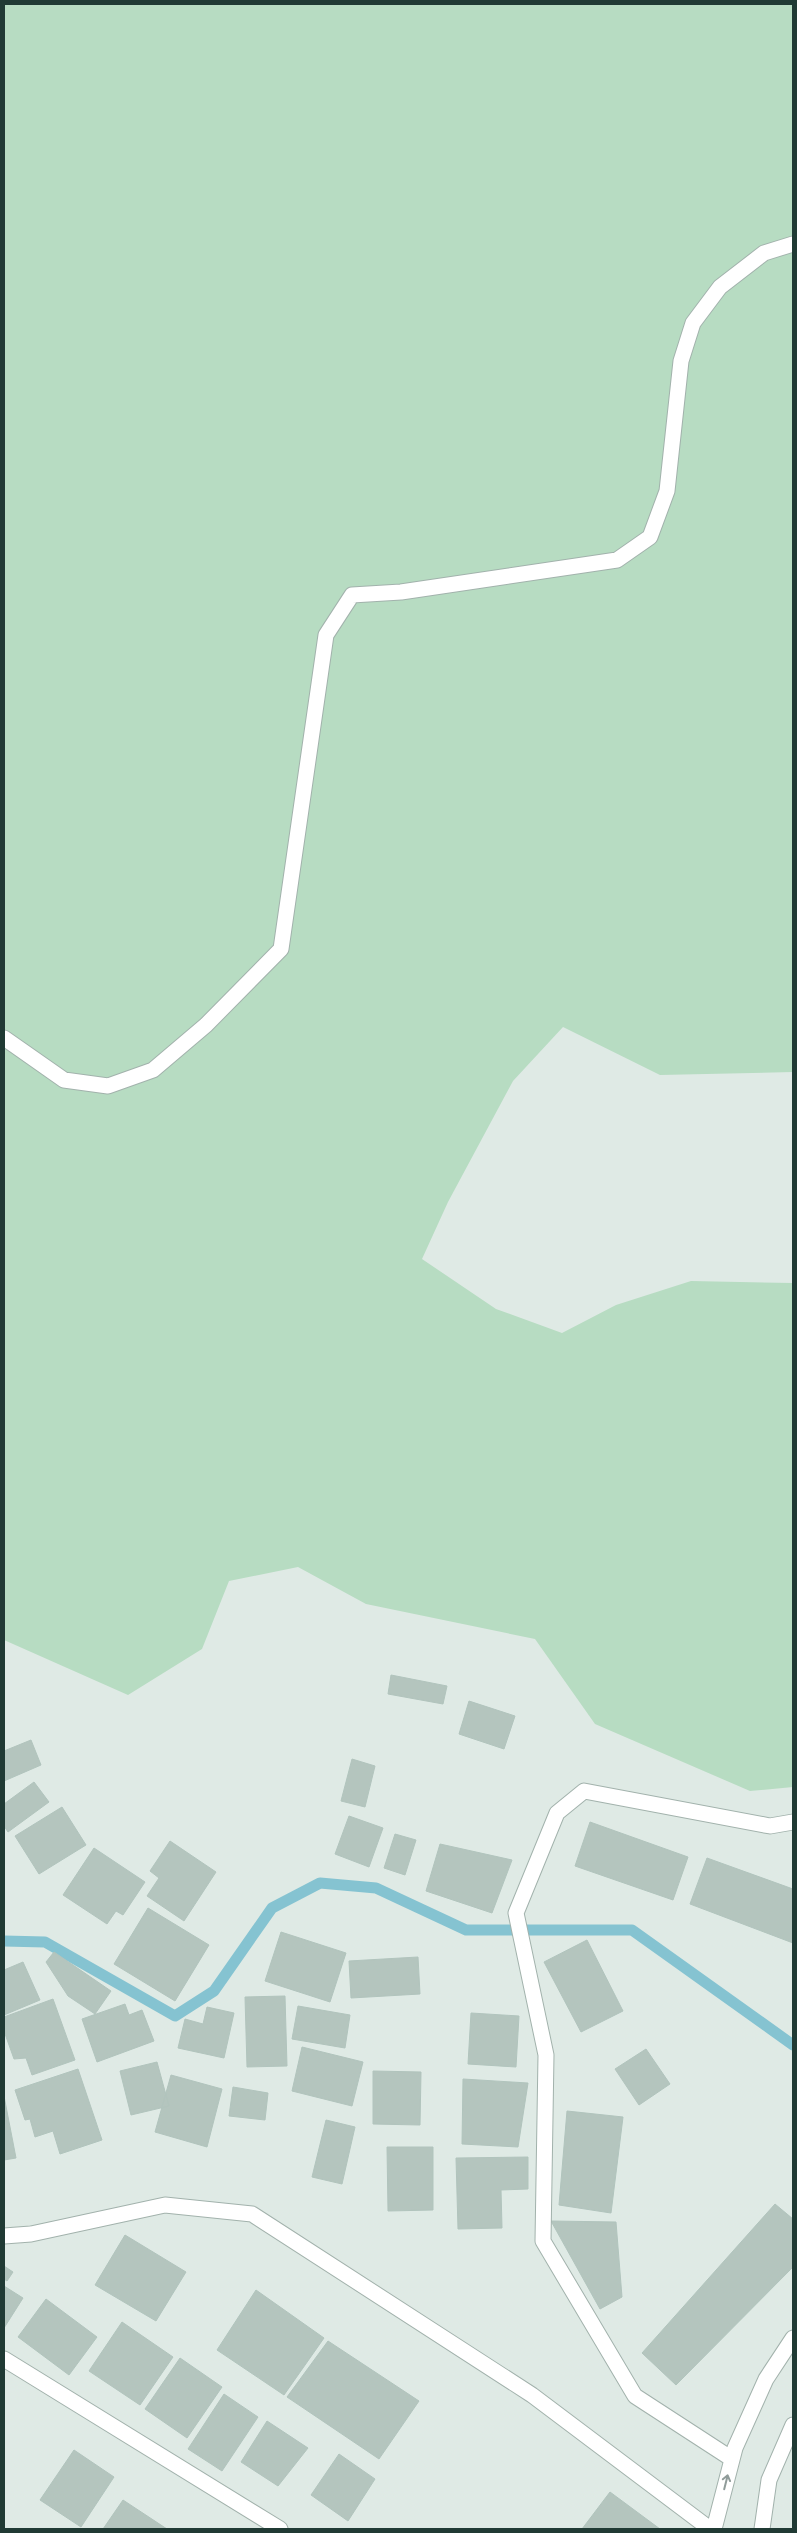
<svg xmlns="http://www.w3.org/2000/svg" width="797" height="2533" viewBox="0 0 797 2533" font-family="Quicksand,sans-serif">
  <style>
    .green { fill: #b7dcc2 }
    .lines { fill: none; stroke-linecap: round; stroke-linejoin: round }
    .stream { stroke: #85c3d1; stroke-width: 11 }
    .building { fill: #b4c5be; stroke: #b1c4bd }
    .minor-casing { stroke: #a2b2ac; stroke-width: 17 }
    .minor { stroke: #fff; stroke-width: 15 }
    .oneway { stroke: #909c9a }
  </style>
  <rect width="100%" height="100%" fill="#dfeae5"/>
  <path class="green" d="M4 4H793V1072L660 1075 563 1027 513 1081 448 1202 422 1259 496 1309 562 1333 616 1305 691 1281 793 1283V1787L750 1791 595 1724 535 1639 366 1604 298 1567 229 1581 202 1649 128 1695 4 1640Z"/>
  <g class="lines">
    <path class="stream" d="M4 1941 45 1942 175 2016 214 1991 272 1908 320 1883 376 1888 466 1930H632L793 2045"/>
  </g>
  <path class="building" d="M391 1675 447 1686 443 1704 388 1694Z
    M469 1701 515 1716 504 1749 459 1734Z
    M31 1740 41 1765 4 1781V1751Z
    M352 1759 375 1766 365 1807 341 1801Z
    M34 1782 49 1802 8 1832 4 1826V1804Z
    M62 1807 86 1845 39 1874 15 1836Z
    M349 1816 383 1828 369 1867 335 1854Z
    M590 1822 688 1857 673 1900 575 1866Z
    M395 1834 416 1840 405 1875 384 1868Z
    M170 1841 216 1872 184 1921 147 1896 159 1878 150 1871Z
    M440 1844 512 1860 492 1913 426 1891Z
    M94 1848 145 1882 123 1915 116 1911 107 1924 63 1895Z
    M707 1858 793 1889V1943L690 1904Z
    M148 1908 209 1945 175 2001 114 1964Z
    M281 1932 346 1953 330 2002 265 1981Z
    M587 1940 623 2011 581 2032 544 1962Z
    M54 1952 111 1991 95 2014 68 1996 46 1962Z
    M418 1957 420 1994 351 1998 349 1961Z
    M23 1962 40 2000 4 2015V1970Z
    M285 1996 287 2066 247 2067 245 1997Z
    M53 1999 75 2060 32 2075 26 2058 14 2059 4 2031V2017Z
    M125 2004 129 2015 142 2010 154 2041 97 2062 82 2019Z
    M298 2006 350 2015 345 2048 292 2039Z
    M207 2007 234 2013 224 2058 178 2048 185 2019 203 2024Z
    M471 2013 519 2016 516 2067 468 2064Z
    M302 2047 363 2062 352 2106 292 2091Z
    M646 2049 670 2084 639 2105 615 2069Z
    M157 2062 169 2106 131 2115 120 2071Z
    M78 2069 102 2140 60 2154 53 2131 35 2137 30 2119 25 2120 15 2090Z
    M373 2071 421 2072 420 2125 373 2124Z
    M171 2075 222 2089 207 2147 155 2132Z
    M463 2079 528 2083 518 2147 462 2144Z
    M233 2087 268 2093 265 2120 229 2116Z
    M4 2096 16 2158 4 2160Z
    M567 2111 623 2117 611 2213 559 2205Z
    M326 2120 355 2127 342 2184 312 2177Z
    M387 2147H433V2210L388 2211Z
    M528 2157V2189L501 2190 502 2228 458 2229 456 2158Z
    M775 2204 793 2219V2267L676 2385 642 2353Z
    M551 2221 616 2222 622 2297 600 2309Z
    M125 2235 186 2272 156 2321 95 2285Z
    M4 2266 13 2272 7 2281 4 2279Z
    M4 2286 23 2298 4 2328Z
    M256 2290 324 2338 284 2395 217 2350Z
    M46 2299 97 2337 69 2375 18 2337Z
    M122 2322 173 2357 140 2405 89 2371Z
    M328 2341 419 2401 379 2459 287 2397Z
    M180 2358 222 2387 187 2438 145 2409Z
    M224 2394 258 2417 222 2471 188 2449Z
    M267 2421 308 2448 278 2486 241 2462Z
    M74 2450 114 2477 81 2527 40 2500Z
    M339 2454 375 2479 348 2521 311 2495Z
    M610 2492 660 2529H582Z
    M123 2500 167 2529H103Z"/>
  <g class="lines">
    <defs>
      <path id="minor" d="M4 1038 64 1080 108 1086 153 1070 206 1025 281 949 326 635 352 595 401 592 617 560 650 537 667 491 681 361 693 323 720 287 764 253 793 244
        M4 2236 31 2234 165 2205 252 2214 532 2395 710 2529
        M4 2359 280 2529
        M732 2459 635 2396 543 2241 546 2055 516 1913 557 1813 584 1791 770 1826 793 1822
        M714 2529 735 2448 766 2379 793 2338
        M762 2529 769 2480 793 2425"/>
    </defs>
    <use href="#minor" class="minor-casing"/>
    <use href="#minor" class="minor"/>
  </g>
  <defs><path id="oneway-shaft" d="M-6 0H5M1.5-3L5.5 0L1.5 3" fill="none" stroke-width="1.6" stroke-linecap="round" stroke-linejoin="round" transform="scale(1.25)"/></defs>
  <use class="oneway" href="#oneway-shaft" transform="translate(726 2482) rotate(-76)"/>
  <rect width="797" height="2533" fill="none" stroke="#203a34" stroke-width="10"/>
</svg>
